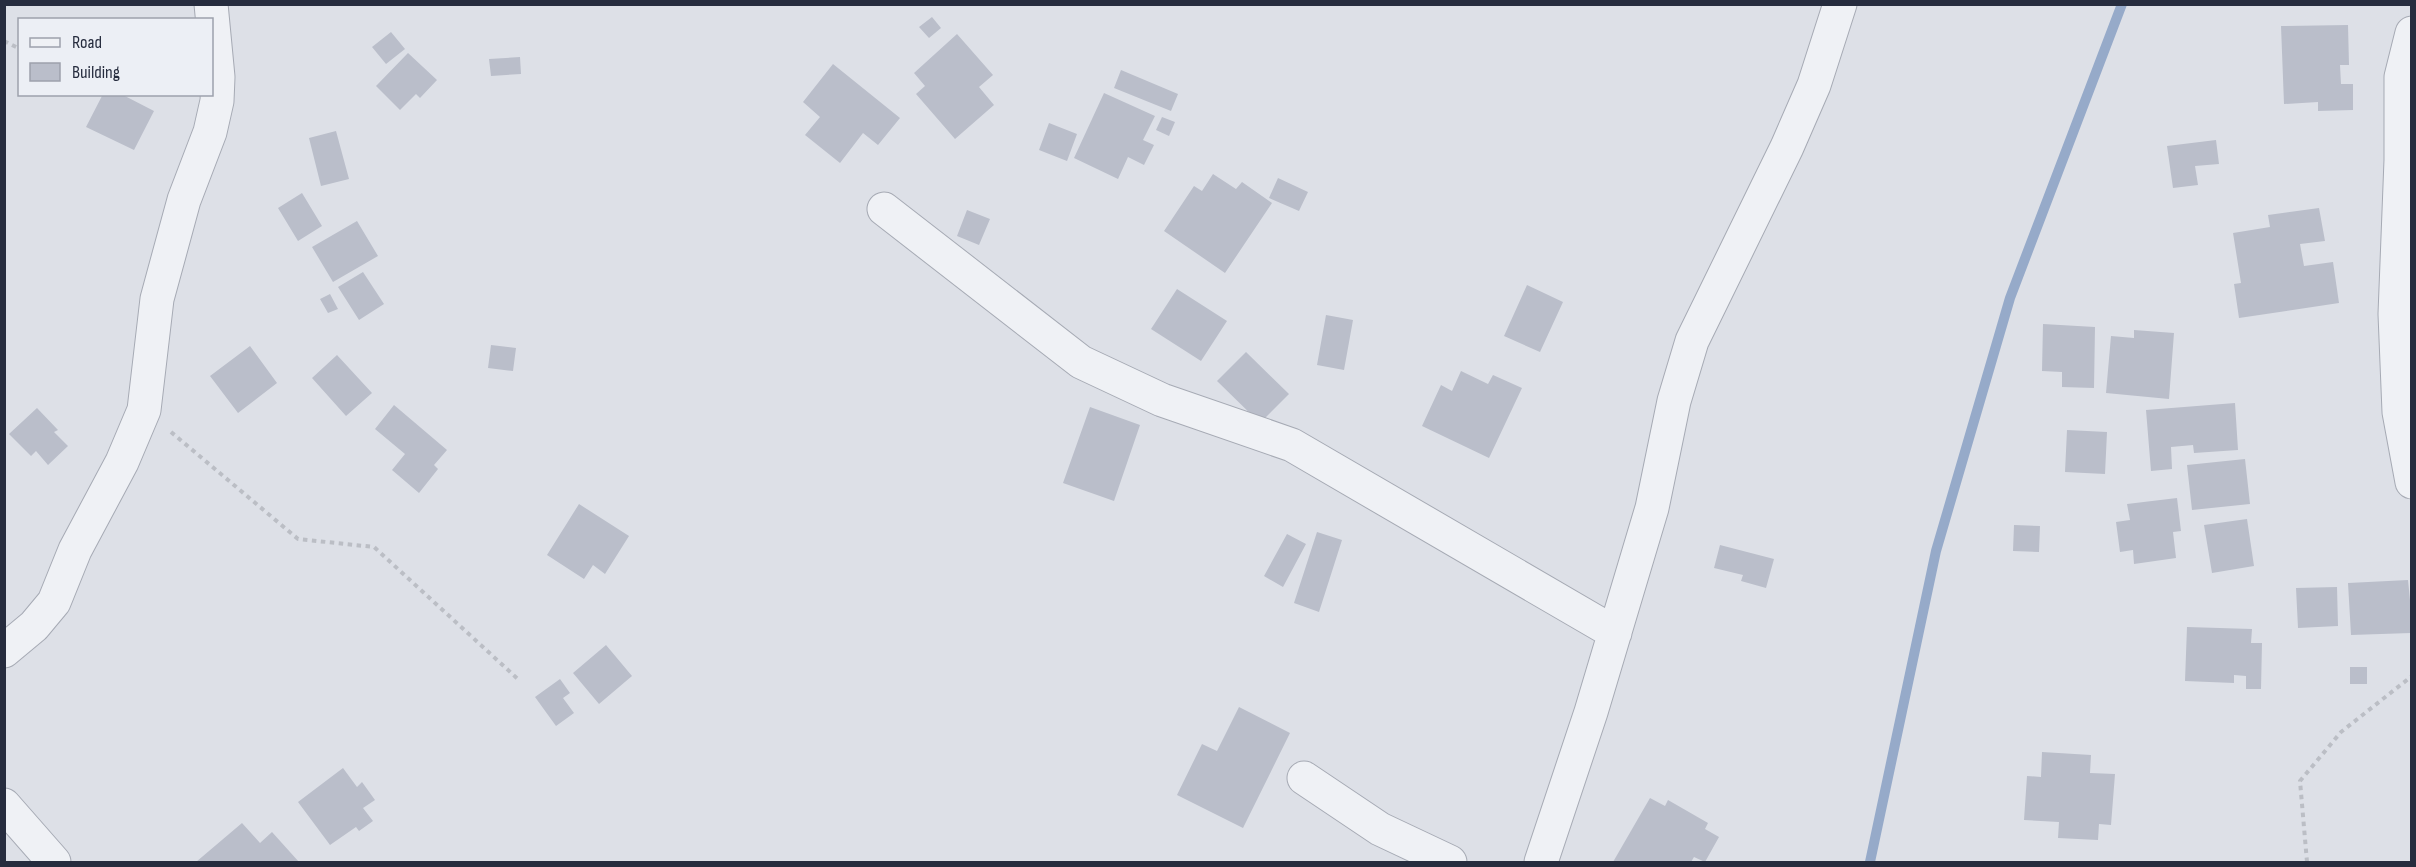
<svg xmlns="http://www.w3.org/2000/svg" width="2416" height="867" viewBox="0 0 2416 867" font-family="'Sofia Sans Condensed',sans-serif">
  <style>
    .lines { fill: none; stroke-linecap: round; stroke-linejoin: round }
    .stream { stroke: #96aac9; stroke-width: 10 }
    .building { fill: #babeca }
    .minor-casing { stroke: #a6aab4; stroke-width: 35 }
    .path { stroke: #bbbec5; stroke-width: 4; stroke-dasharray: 4.5 4.5; stroke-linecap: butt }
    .minor { stroke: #eff1f5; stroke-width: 33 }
  </style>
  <rect width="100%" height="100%" fill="#dde0e7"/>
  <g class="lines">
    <path class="stream" d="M1870 862 1936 551 2010 298 2122 4"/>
  </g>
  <path class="building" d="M932 17 941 28 929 38 919 27Z
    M2348 25 2349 65H2340L2341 84H2353V110L2318 111V102L2284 104 2281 26Z
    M391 32 405 49 386 64 372 47Z
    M957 34 993 75 979 87 994 105 955 139 916 94 925 86 914 73Z
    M408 53 437 80 420 98 416 94 400 110 376 86Z
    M520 57 521 74 491 76 489 59Z
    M833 64 900 118 878 145 863 133 840 163 805 135 820 117 803 102Z
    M1121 70 1178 94 1171 111 1114 88Z
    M1104 93 1155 116 1143 140 1154 145 1144 165 1128 157 1118 179 1074 158Z
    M103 94H121L154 111 134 150 86 127Z
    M1162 117 1175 122 1169 136 1156 130Z
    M1049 123 1077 134 1067 161 1039 150Z
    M336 131 349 179 321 186 309 138Z
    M2216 140 2219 164 2195 166 2198 185 2173 188 2167 146Z
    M1213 174 1236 189 1242 182 1272 203 1225 273 1164 231 1194 186 1202 191Z
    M1278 178 1308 192 1299 211 1269 198Z
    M302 193 322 226 298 241 278 208Z
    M2319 208 2325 241 2300 244 2304 266 2333 262 2339 303 2239 318 2234 284 2241 283 2233 233 2270 227 2268 215Z
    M967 210 990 219 979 245 957 236Z
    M357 221 378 256 333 282 312 247Z
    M363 272 384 304 359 320 338 287Z
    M1527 285 1563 302 1540 352 1504 336Z
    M1177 289 1227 321 1201 361 1151 329Z
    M330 294 338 309 328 313 320 299Z
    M1326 315 1353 320 1344 370 1317 365Z
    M2043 324 2095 327 2094 388 2062 387V372L2042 371Z
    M2134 330 2174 333 2169 399 2106 393 2111 336 2134 338Z
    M491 345 516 348 513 371 488 368Z
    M250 346 277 383 238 413 210 376Z
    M1246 352 1289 394 1260 423 1217 381Z
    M337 355 372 393 346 416 312 378Z
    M1461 371 1488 384 1493 375 1522 388 1489 458 1422 426 1441 385 1452 391Z
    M2235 403 2238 450 2194 453 2193 445 2171 447 2172 469 2151 471 2146 410Z
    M394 405 447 450 434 465 438 469 419 493 392 470 405 454 375 429Z
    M1090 407 1140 425 1114 501 1063 483Z
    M37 408 58 430 54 432 68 446 48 465 36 451 31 456 9 434Z
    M2067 430 2107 432 2105 474 2065 472Z
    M2245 459 2250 504 2192 510 2187 465Z
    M2177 498 2181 531 2173 532 2176 558 2134 564 2133 550 2120 552 2116 522 2130 520 2127 504Z
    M579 504 629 536 605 574 593 565 584 579 547 555Z
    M2247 519 2254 566 2212 573 2204 525Z
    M2014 525 2040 526 2039 552 2013 551Z
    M1317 532 1342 540 1319 612 1294 603Z
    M1287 534 1306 544 1283 587 1264 576Z
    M1720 545 1774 559 1766 588 1741 581 1743 575 1714 568Z
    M2408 580 2410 600H2412L2411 633 2351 635 2348 583Z
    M2337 587 2338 626 2298 628 2296 588Z
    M2187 627 2252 629 2251 643H2262L2261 689H2246V676L2234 675V683L2185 681Z
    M606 645 632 676 599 704 573 673Z
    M2350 667H2367V684H2350Z
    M560 679 570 693 563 698 574 713 556 726 535 697Z
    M1239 707 1290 733 1243 828 1177 795 1202 744 1217 751Z
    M2042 752 2091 755 2090 773 2115 774 2111 825 2099 824 2098 840 2058 838 2059 822 2024 820 2027 776 2041 777Z
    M343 768 357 787 362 782 375 800 363 808 373 821 359 831 356 827 330 845 298 802Z
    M1650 798 1665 806 1668 800 1708 823 1705 829 1719 837 1705 862 1694 857 1691 862H1613Z
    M242 823 260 843 272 832 299 862H196Z"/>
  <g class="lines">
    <defs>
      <path id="minor" d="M2412 33 2401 77V160L2395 314 2399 412 2412 482
        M884 209 1081 362 1162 400 1292 445 1615 633
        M4 651 34 626 54 602 75 550 122 462 144 410 157 299 184 200 210 132 217 101 218 77 211 4
        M1304 778 1380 829 1450 862
        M4 805 54 862
        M1541 862 1591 712 1652 508 1674 401 1692 341 1787 147 1814 85 1840 4"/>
    </defs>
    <use href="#minor" class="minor-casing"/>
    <path class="path" d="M4 41 20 49
      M171 432 298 539 374 547 520 681
      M2307 862 2300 781 2341 732 2412 676"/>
    <use href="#minor" class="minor"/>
  </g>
  <rect width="2416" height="867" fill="none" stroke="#262c3e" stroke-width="12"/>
  <rect x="18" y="18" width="195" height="78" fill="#eceff5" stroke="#9da1ac" stroke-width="1.5"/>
  <rect x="30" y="38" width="30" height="9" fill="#eff1f5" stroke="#9da1ac" stroke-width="1.5"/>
  <text x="72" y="48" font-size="18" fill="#262c3e">Road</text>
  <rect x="30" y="63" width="30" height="18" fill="#babeca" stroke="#9da1ac" stroke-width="1.5"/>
  <text x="72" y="78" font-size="18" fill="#262c3e">Building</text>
</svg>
